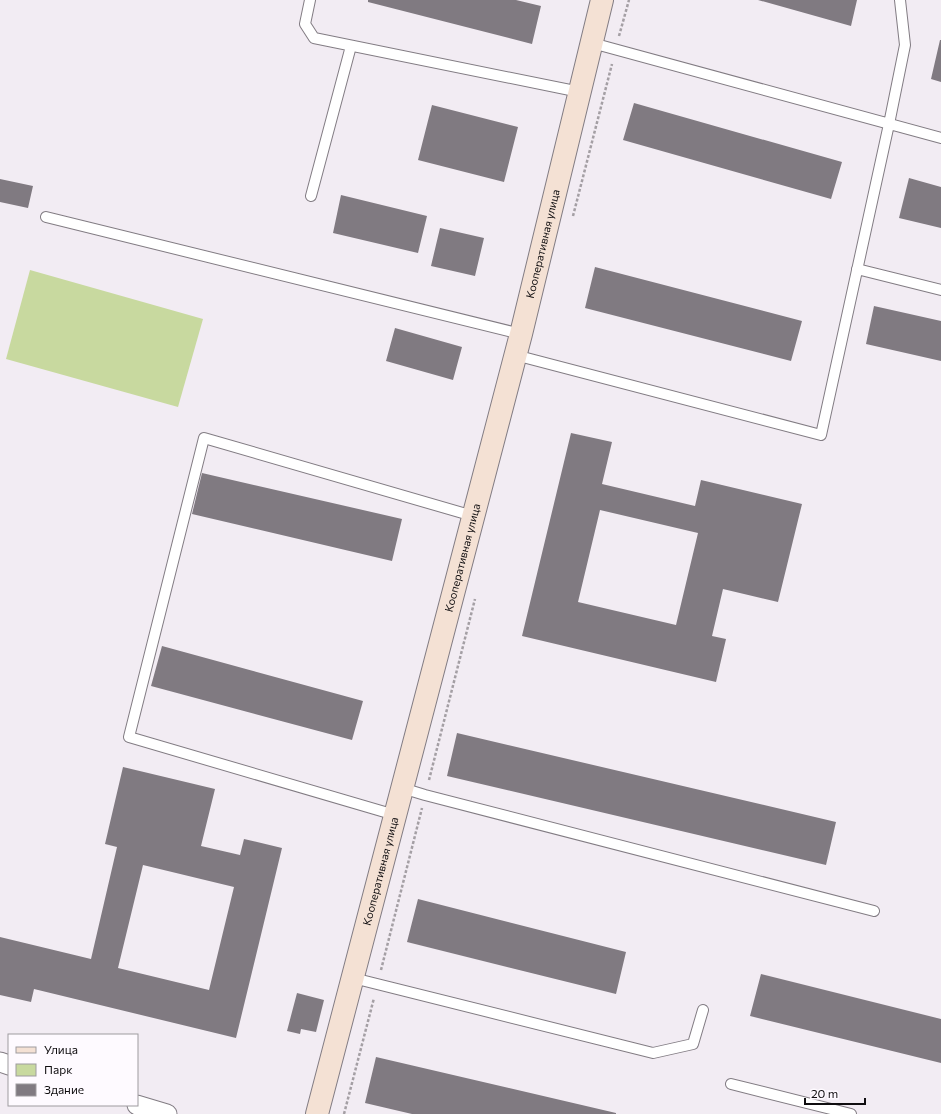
<svg xmlns="http://www.w3.org/2000/svg" width="941" height="1114" viewBox="0 0 941 1114" font-family="Commissioner,sans-serif">
  <style>
    .green { fill: #c8d99f }
    .building { fill: #807a81; fill-rule: evenodd }
    .lines { fill: none; stroke-linecap: round; stroke-linejoin: round }
    .lane-casing { stroke: #827c83; stroke-width: 12 }
    .street-casing { stroke: #827c83; stroke-width: 21 }
    .secondary-casing { stroke: #827c83; stroke-width: 24 }
    .path { stroke: #a49fa4; stroke-width: 2.5; stroke-dasharray: 3 2; stroke-linecap: butt }
    .lane { stroke: #fff; stroke-width: 10 }
    .street { stroke: #fff; stroke-width: 19 }
    .secondary { stroke: #f4e1d4; stroke-width: 22 }
    .labels { text-anchor: middle; stroke-width: 3.5; stroke-linejoin: round; paint-order: stroke }
    .street-label { font-size: 11px; fill: #0f0d0f; stroke: #fefaff }
  </style>
  <rect width="100%" height="100%" fill="#f2ecf3"/>
  <path class="green" d="M30 270 203 319 178 407 6 359Z"/>
  <path class="building" d="M368 0H516L541 6 532 44 368 2Z
    M758 0H857L851 26Z
    M940 40H941V82L931 79Z
    M634 103 842 162 831 199 623 140Z
    M432 105 518 127 504 182 418 160Z
    M909 178 941 187V228L899 218Z
    M0 179 33 186 28 208 0 202Z
    M341 195 427 216 418 253 333 233Z
    M440 228 484 238 475 276 431 266Z
    M595 267 802 321 791 361 585 308Z
    M874 306 941 321V361L866 344Z
    M395 328 462 347 453 380 386 361Z
    M571 433 612 442 602 484 695 506 701 480 802 504 778 602 723 589 712 636 726 639 716 682 522 636ZM600 510 698 533 676 625 578 602Z
    M202 473 402 519 392 561 192 514Z
    M162 646 363 701 352 740 151 686Z
    M457 733 836 822 826 865 447 776Z
    M123 767 215 789 201 846 240 855 244 839 282 848 236 1038 34 989 31 1002 0 995V937L91 959 117 847 105 844ZM143 865 234 887 209 990 118 968Z
    M418 899 626 952 616 994 407 942Z
    M761 974 941 1019V1063L750 1016Z
    M297 993 324 1000 316 1032 301 1029 300 1034 287 1031Z
    M376 1057 616 1113V1114H412L365 1103Z"/>
  <g class="lines">
    <defs>
      <path id="lane" d="M310 0 305 24 314 38 580 92
        M592 43 941 138
        M311 196 351 46
        M46 217 521 334
        M857 269 941 290
        M515 355 821 435 889 124 905 45 900 0
        M402 788 425 795 874 911
        M395 815 129 737 204 438 473 516
        M353 978 653 1053 693 1044 703 1010
        M731 1084 851 1114"/>
      <path id="street" d="M0 1062 9 1065
        M137 1105 167 1114"/>
      <g id="secondary">
        <path id="s1" d="M317 1114 521 334 602 0"/>
      </g>
    </defs>
    <use href="#lane" class="lane-casing"/>
    <use href="#street" class="street-casing"/>
    <use href="#secondary" class="secondary-casing"/>
    <path class="path" d="M619 36 629 0
      M573 216 612 64
      M429 780 475 599
      M381 970 422 808
      M344 1114 374 998"/>
    <use href="#lane" class="lane"/>
    <use href="#street" class="street"/>
    <use href="#secondary" class="secondary"/>
  </g>
  <g class="labels">
    <g class="street-label">
      <text dy="4" stroke="none"><textPath href="#s1" startOffset="899">Кооперативная улица</textPath></text>
      <text dy="4" stroke="none"><textPath href="#s1" startOffset="575">Кооперативная улица</textPath></text>
      <text dy="4" stroke="none"><textPath href="#s1" startOffset="251">Кооперативная улица</textPath></text>
    </g>
  </g>
  <rect x="8" y="1034" width="130" height="72" fill="#fefaff" stroke="#9e9b9f"/>
  <rect x="16" y="1047" width="20" height="6" fill="#f4e1d4" stroke="#9e9b9f"/>
  <text x="44" y="1054" font-size="12" fill="#0f0d0f">Улица</text>
  <rect x="16" y="1064" width="20" height="12" fill="#c8d99f" stroke="#9e9b9f"/>
  <text x="44" y="1074" font-size="12" fill="#0f0d0f">Парк</text>
  <rect x="16" y="1084" width="20" height="12" fill="#807a81" stroke="#9e9b9f"/>
  <text x="44" y="1094" font-size="12" fill="#0f0d0f">Здание</text>
  <path d="M805 1098v6h60v-6" fill="none" stroke="#0f0d0f" stroke-width="2"/>
  <text x="811" y="1098" font-size="12" fill="#0f0d0f" stroke="#fefaff" stroke-width="3" paint-order="stroke">20 m</text>
</svg>
